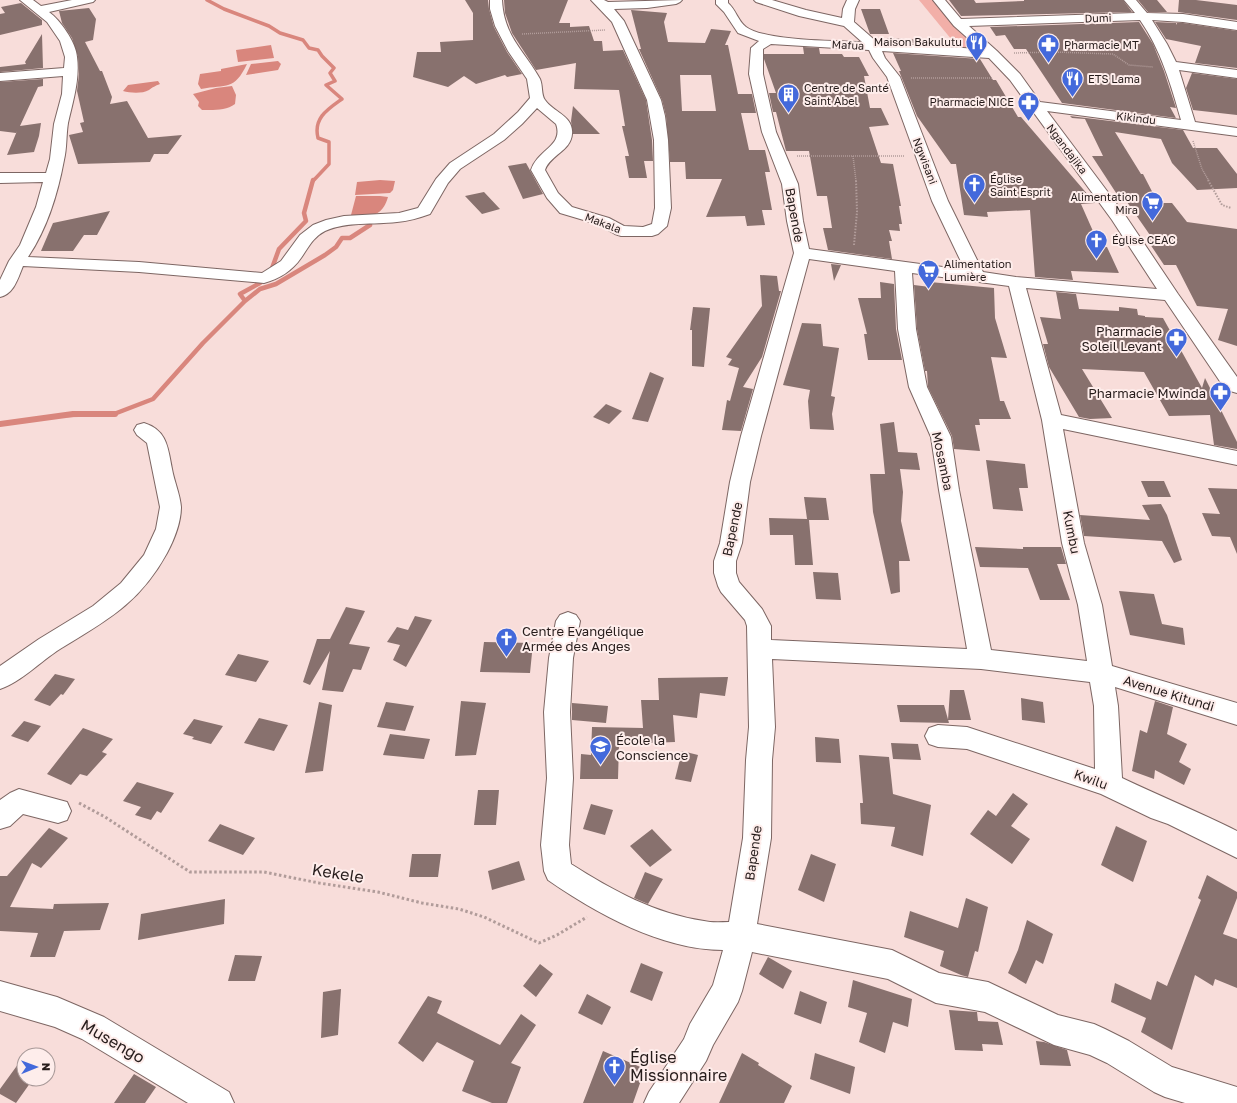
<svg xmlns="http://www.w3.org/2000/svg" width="1237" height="1103" viewBox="0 0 1237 1103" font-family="'Golos Text',sans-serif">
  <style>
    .green { fill: #f2afa8 }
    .water { fill: #d9867d }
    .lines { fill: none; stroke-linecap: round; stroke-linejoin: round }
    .stream-far2 { stroke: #d9867d; stroke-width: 3.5 }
    .stream-far1 { stroke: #d9867d; stroke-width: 4.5 }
    .stream { stroke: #d9867d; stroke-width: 6 }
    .building { fill: #88716e; fill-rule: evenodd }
    .minor-casing { stroke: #7d6663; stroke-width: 2 }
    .path-far2 { stroke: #b19c9a; stroke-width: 1.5; stroke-dasharray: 1 1; stroke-linecap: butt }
    .path-far1 { stroke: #b19c9a; stroke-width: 2; stroke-dasharray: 1.5 1.5; stroke-linecap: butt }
    .path { stroke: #b19c9a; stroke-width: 3; stroke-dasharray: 2.5 2.5; stroke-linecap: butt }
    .minor { fill: #fff; fill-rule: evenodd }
    .labels { text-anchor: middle; stroke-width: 4; stroke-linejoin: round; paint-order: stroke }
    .far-street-label { font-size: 11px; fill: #261c1b; stroke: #feedeb }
    .far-poi-label { font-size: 11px; fill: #261c1b; stroke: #feedeb; text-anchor: start }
    .street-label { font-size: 13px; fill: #261c1b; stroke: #feedeb }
    .poi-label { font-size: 13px; fill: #261c1b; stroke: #feedeb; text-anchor: end }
    .near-street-label { font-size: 16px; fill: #261c1b; stroke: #feedeb }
    .near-poi-label { font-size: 16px; fill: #261c1b; stroke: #feedeb; text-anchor: start }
  </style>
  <rect width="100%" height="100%" fill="#f8ddda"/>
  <path class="green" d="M919 0H937L993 54 961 51Z"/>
  <path class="water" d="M271 45 274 58 238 62 236 50Z
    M278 61 281 64 278 70 246 75 251 64Z
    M247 64C234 91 227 84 201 89L198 84 200 74 221 71V69Z
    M158 81 160 84C155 86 153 87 149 90 142 94 130 93 123 91L128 85Z
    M232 86 236 95 235 104C226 111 213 110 202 110L198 106 199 102 193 94 216 88Z
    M380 180 395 181 393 190 390 193 355 195 357 182Z
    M356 196H380L388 197C382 218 369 217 351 215Z"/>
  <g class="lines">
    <path class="stream-far2" d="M207 0 224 9 269 26 280 33 303 40 309 48 318 50 322 56 334 68 330 73 335 81 326 85 342 99C328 109 313 118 318 138L329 142V164L313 181"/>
    <path class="stream-far1" d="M245 301 260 289 276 284 325 255 336 247 342 238H350L370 225
      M67 415 114 414 153 399 203 343 245 301 240 294 260 283 271 271 279 249 306 221 304 213 313 180"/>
    <path class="stream" d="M0 424 73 414H115"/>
  </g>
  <path class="building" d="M465 0H488L489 9 494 27 507 52 522 74 507 77 505 75 476 84 464 76 448 87 413 77 417 52H441L440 42 473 40V13Z
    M504 0H568L559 23H570V27L589 26 594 41H602L603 51 623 50 646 100 652 140 653 161H644L647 178H629L625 156H629L622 126H625L619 90 574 89 576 63 536 70 512 33 505 13Z
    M949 0H974L976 3 1024 1V0H1123L1132 12 961 16Z
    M1138 0H1157L1167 12H1148Z
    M1179 0H1196L1237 5V20L1178 12Z
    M21 3 42 20V25L0 35V14L5 13 1 7Z
    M89 8 96 19 93 40 85 42 100 71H102L112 97 110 104 127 101 148 138 182 135 168 154H154L150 162 78 164 69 135 83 132 80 123 84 122 77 91 79 74 78 57 72 38 62 23 59 11Z
    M861 9H880L889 34H870Z
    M631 10 667 13 664 22 668 42 705 43 711 29 731 31 725 45H728L738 94H752L756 113H741L749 150H765L770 172H765L772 210H762L765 225 747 226 745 216 706 217 722 179H686L685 162H670L666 116 662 100 639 49H641ZM680 75H711L716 111H682Z
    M1139 22 1153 44 1164 71 1176 108 1170 107 1176 118 1062 103 1026 49H1014L1005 35 996 36 990 27Z
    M1155 22 1176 23 1177 25V23H1183L1237 31V68L1195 63 1201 46 1166 39Z
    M42 34 43 68 0 72V67L26 64 25 62Z
    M886 38 944 41 945 45 887 42Z
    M803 47 819 48 820 54H842L844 57H859L869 76H864L870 108H881L889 125 869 127 881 163 893 164 901 206H899L902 224H899L900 231 889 230 892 241H889L892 259 828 250 823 228H832L827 196H817L809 151H786L776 112H773L769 93H776L764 59V54H804Z
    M893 53 980 59 993 80H996L1018 117H1021L1095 203 1081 204 1100 247H1107L1119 273 1071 271 1073 280 1035 277 1030 210 987 212 988 217 964 215 956 164H951L917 116 899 71H901Z
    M1192 73 1237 79V115L1193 110 1186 88Z
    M43 79V86L38 87 20 126 41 123 39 136 34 152 7 155 17 131 16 133 0 131V82Z
    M573 106 600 134H573L571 121Z
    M1070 116 1183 130 1193 148H1217L1237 174V188L1197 190 1172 163 1161 139 1115 132 1141 174H1143L1158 203H1172L1187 222 1237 229V346L1218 340 1228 309 1197 306 1176 265H1164L1146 238H1152L1127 202H1122L1092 156H1103L1085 119 1072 118Z
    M526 163 543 194 523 199 508 166Z
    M484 192 500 209 482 214 465 196Z
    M110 211 97 235H84L73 251H41L53 223Z
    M831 264 841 265 834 281Z
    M760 275 777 276 779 291H781L762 357 743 387 753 389 741 431 722 430 727 400 730 401 739 368 728 365 732 359 726 357 762 306Z
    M880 282 894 284 896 329 902 360H868L864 334H867L858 298H881Z
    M930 282 994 288 995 318 1007 358 991 357 1000 401H1004L1011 419H979L980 425H975L980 451 954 449 952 436 928 387 927 371H925L917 329 914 285 930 287Z
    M1056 292 1076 294 1079 309 1119 311V307L1137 309 1138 315 1145 316V317L1163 318 1202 388 1205 378 1237 442V449L1214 445 1210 415 1169 416 1144 372 1082 369 1112 418 1090 419 1079 417 1049 367 1043 344H1048L1040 317 1061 319Z
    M693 307 710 308 704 367 692 366V330H690Z
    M802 323 821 324 823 346 839 348 831 396 835 397 832 414 834 430 810 429 808 401 810 390 783 385Z
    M650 372 664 378 648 422 632 419Z
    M606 404 622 411 609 424 593 417Z
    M894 422 898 452 917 453 920 470 900 469 903 492 901 521 910 561H899L900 592 891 594 873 512 870 474H885L880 424Z
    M986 460 1025 464 1028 488H1019L1023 511 993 509Z
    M1141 481H1164L1171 497H1148Z
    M1208 488 1237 489V554L1230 537 1212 536 1202 513 1220 514Z
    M804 497 826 498 829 520H809L813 565H795L793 535H770L769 518 807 519Z
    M1161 504 1167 515 1182 560 1174 563 1162 541 1084 536 1080 515 1150 520 1142 505Z
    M975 547 1023 549V547H1061L1066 564H1057L1070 600H1040L1028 568 980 567Z
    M813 572 838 573 841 600 816 599Z
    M1119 591 1154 594 1162 624 1183 628 1185 645 1130 635Z
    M346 607 365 611 349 644 370 647 361 670 353 669 343 692 322 690 330 651 310 685 303 682 317 639H330Z
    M415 616 432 620 406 667 393 660 400 645 387 642 397 627 408 630Z
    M484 642 533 643 530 673 480 672Z
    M238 654 269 661 256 682 225 675Z
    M55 674 75 679 63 695 61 694 50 706 34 700Z
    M728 677 725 696 700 693 697 718 673 715 675 742 619 744 618 779H580L581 754 591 755 592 727 643 728 641 700H659L658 678Z
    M950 690H964L971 720H948Z
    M1021 698 1043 702 1045 723 1022 720Z
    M461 701 486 703 476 755 455 756Z
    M1155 701 1173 707 1167 734 1187 744 1179 762 1191 769 1184 785 1155 770 1154 779 1132 771 1140 730 1147 733Z
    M319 702 332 705 323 771 305 773Z
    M386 702 414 706 405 731 377 727Z
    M572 703 608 706 606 723 572 720Z
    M897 705H944L949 723 900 722Z
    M259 718 288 725 274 751 244 743Z
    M194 719 223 726 211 744 192 739 194 737 183 734Z
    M24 721 41 726 28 742 11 736Z
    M83 728 113 739 102 752 107 754 87 776 80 774 71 785 47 774Z
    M390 734 430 739 424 759 383 755Z
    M815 737 839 739 841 763 816 762Z
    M891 743 918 744 921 760 893 759Z
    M682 751 698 755 691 782 675 779Z
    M859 755 889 757 893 794 931 805 923 856 891 846 895 827 861 824 860 803H863Z
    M137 782 174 793 161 813 157 811 151 820 135 815 141 807 123 801Z
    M478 790H499L496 825H474Z
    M1013 793 1028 804 1011 826 1030 839 1012 864 970 834 988 810 996 816Z
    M591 804 613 810 605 835 583 829Z
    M220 824 255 838 243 855 208 841Z
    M1116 826 1147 841 1133 882 1101 865Z
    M49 828 68 838 41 868 32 863 10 907 53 909 54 904 109 903 100 930 64 931 55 957H30L38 933 0 931V876H7Z
    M652 829 672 850 650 867 630 846Z
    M412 854H441L438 877H409Z
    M811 854 836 864 824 902 798 890Z
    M519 861 525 880 492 890 488 871Z
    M645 872 663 879 648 904 634 898Z
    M1207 875 1237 892V898L1223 934 1237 939V988L1215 979 1213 986 1195 975 1172 1050 1141 1032 1146 1018 1111 1002 1115 983 1151 1000 1157 981 1167 986 1201 900 1198 898Z
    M966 898 988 907 978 952 975 951 968 977 961 975 940 966 944 951 904 937 910 911 958 928Z
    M225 899 224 924 138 940 141 914Z
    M1027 920 1053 934 1043 964 1036 960 1026 984 1008 973 1018 950Z
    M235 955 262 956 255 981H228Z
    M768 957 792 971 783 989 759 974Z
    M641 963 663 972 652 1001 630 992Z
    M540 964 553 974 536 997 523 986Z
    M853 980 912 999 908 1027 893 1022 885 1053 859 1042 867 1013 848 1007Z
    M341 989 338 1035 321 1038 323 992Z
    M800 991 827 1002 821 1024 794 1014Z
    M587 994 611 1007 602 1025 578 1013Z
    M428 996 442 1001 437 1013 500 1045 521 1014 536 1025 511 1063 521 1067 507 1103H492L462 1091 474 1061 437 1042 423 1062 398 1043Z
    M949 1010 977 1012 978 1021 998 1022 1003 1045 982 1044 983 1051 955 1050Z
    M1036 1041 1044 1042 1067 1050 1071 1066 1040 1065Z
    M603 1051 645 1069 633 1103H583Z
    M742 1053 759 1063 758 1065 792 1086 784 1103H719Z
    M815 1053 855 1067 850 1094 810 1079Z
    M24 1056V1079H33L16 1103 0 1094V1089Z
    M134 1074 156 1087 145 1103H114Z"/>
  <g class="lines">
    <defs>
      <path id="minor" d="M20 0H33L41 6 72 0H95L93 2 49 12C60 20 76 42 77 57 80 79 73 101 68 123 66 135 67 148 64 160 58 193 47 229 28 257L139 262 262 273 281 261 300 235 313 225 326 220 344 216 399 213 418 208 436 179 450 163 494 134 518 112 530 98 527 79 508 51 495 26 490 9V0H502C504 37 524 50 540 79 543 86 541 95 545 100 553 112 574 116 572 134 571 151 550 155 545 170L558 193 572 207 609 218 624 226 643 227 652 224 655 208 654 140 647 100 612 22 591 0H604L608 2 682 0 680 2 676 4 647 8 614 9 624 21 661 100 665 116 668 140 671 208 667 226 658 234 652 236H621L615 234 597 224 560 213 547 198 531 170C538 149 564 146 556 124L537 108 522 124 504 140 460 169 448 183 430 214C419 218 408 221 397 222 373 225 348 221 325 231 313 237 308 248 301 258 292 271 279 279 264 283L139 272 23 266C18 278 14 294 0 297V280L9 261 20 245 36 207 43 182 0 183V173H46L50 159 54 124 62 94 63 76 0 81V73L64 68 65 57 60 41 47 22Z
        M716 0H728V3C736 10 738 21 746 27 765 41 836 41 862 42L844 26 799 16 756 2 754 0H772L806 10 842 18 843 9 847 0H859L855 9 854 22 878 43 980 49 954 26 933 0H945L961 19 1135 13 1124 0H1136L1147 13 1183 14 1237 22V30L1183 22 1152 20 1167 44 1176 62 1237 70V78L1179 70 1195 122 1237 128V136L1047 111 1125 215 1178 294 1237 377V393L1230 391 1221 383 1165 300 1026 288 1061 415 1237 451V465L1063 429 1084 543 1102 605 1112 666 1237 703V725L1115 687 1118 706 1122 778C1160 796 1199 812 1237 831V858L1168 824 1151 818 1101 794 967 749 938 747 929 744 925 736 929 728 938 725 967 727 1095 769 1094 706 1090 682 981 669 772 659 775 727 772 760 771 838 757 924 892 950 939 973 988 982 1058 1015 1094 1024 1105 1029 1129 1041 1172 1067 1237 1087V1103H1185L1165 1097 1154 1092 1107 1063 1090 1055 1054 1045 985 1012 936 1003 888 979 752 952 742 991 738 1002 713 1045 706 1061 679 1103H644L649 1092 684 1039 690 1024 713 985 723 950C662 950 597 914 548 880L544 871 541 845 547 778 544 712 549 658 556 621 560 615 568 612 576 615 580 621 573 658 570 712 573 778 569 845 571 864C612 890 655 914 704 921 712 923 721 922 729 922L743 838 746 760 749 727 747 626 745 620 721 592 718 586 714 573V561L720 543 730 482 741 436 794 253 787 221 782 184 762 132 749 74 751 48 759 41 738 33 724 12 716 4ZM1140 20C1161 50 1171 85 1181 120L1040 102 1020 74 997 51 969 26ZM771 44 869 50 873 58 887 77 932 201 965 270 809 249 803 221 798 184 776 132 763 74V49ZM882 51 989 58 1010 80 1112 220 1157 289 1016 277 983 272 948 201 900 77 885 58ZM809 259 895 271 898 329 909 387 931 437 939 490 967 649 771 640V626L762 609 739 582 736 573V561L742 543 750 482 761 436ZM912 273 1009 286 1042 420 1062 543 1078 605 1087 661 991 650 959 490 951 437 927 387 916 329Z
        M144 423C167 430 168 448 172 469 174 481 180 494 181 507 181 522 174 540 167 553 139 604 107 620 60 649 41 661 21 682 0 689V666L39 639 93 606 121 583 144 555 156 529 160 507 147 443 137 435 134 430 137 425Z
        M19 789 67 802 71 811 67 820 58 823 23 814 10 826 0 829V800L10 793Z
        M0 981 57 997 104 1017 229 1092 234 1103H188L82 1039 55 1027 0 1011Z"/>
    </defs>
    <use href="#minor" class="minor-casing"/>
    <path class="path-far2" d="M522 34 605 30
      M1014 53 1054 52 1113 54 1129 65 1153 67
      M911 78H992
      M1193 141 1202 169 1209 181
      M797 156H904
      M853 156 856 181"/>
    <path class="path-far1" d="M1208 180 1222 205 1231 208
      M854 245 857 212 856 180"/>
    <path class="path" d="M79 803 105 817 190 872H264L319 883 378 892 422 903 459 909 484 917 539 943 557 935 587 917"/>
    <use href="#minor" class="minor"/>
  </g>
  <defs>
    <symbol id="restaurant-pin" viewBox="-11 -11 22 30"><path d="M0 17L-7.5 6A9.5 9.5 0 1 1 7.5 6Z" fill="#4369db" stroke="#feedeb"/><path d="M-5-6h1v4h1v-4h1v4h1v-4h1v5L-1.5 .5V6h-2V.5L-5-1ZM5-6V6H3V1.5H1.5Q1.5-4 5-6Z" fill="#fff"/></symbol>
    <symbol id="pharmacy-pin" viewBox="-11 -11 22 30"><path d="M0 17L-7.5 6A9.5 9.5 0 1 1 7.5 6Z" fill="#4369db" stroke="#feedeb"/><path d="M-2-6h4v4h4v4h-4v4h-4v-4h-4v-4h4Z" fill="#fff"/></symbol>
    <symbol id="building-pin" viewBox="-11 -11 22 30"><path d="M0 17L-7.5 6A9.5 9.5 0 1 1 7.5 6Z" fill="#4369db" stroke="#feedeb"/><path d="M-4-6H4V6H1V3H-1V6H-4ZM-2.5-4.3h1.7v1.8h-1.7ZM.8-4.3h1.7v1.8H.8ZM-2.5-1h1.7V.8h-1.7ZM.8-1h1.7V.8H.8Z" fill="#fff"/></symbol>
    <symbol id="church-pin" viewBox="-11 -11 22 30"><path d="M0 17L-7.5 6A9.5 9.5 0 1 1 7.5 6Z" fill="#4369db" stroke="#feedeb"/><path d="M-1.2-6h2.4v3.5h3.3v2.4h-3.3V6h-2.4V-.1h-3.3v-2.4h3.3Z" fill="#fff"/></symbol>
    <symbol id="supermarket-pin" viewBox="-11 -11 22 30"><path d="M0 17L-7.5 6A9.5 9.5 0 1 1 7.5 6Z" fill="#4369db" stroke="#feedeb"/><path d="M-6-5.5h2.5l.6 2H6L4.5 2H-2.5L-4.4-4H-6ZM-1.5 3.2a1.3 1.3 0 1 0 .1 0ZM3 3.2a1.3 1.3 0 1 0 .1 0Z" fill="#fff"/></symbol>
    <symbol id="school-pin" viewBox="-11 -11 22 30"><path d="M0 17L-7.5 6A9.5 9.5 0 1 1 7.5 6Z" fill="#4369db" stroke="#feedeb"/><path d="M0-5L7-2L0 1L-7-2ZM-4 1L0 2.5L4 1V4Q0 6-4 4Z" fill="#fff"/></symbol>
  </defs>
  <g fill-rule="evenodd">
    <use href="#restaurant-pin" x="964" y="30" width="25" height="34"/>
    <use href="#pharmacy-pin" x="1036" y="32" width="25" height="34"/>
    <use href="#restaurant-pin" x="1060" y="66" width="25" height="34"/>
    <use href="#building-pin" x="776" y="82" width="25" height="34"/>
    <use href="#pharmacy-pin" x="1016" y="90" width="25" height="34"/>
    <use href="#church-pin" x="962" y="172" width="25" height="34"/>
    <use href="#supermarket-pin" x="1140" y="190" width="25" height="34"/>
    <use href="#church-pin" x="1084" y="228" width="25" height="34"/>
    <use href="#supermarket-pin" x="916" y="258" width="25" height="34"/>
    <use href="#pharmacy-pin" x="1164" y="326" width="25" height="34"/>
    <use href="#pharmacy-pin" x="1208" y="380" width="25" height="34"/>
    <use href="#church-pin" x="494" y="626" width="25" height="34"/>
    <use href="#school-pin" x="588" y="734" width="25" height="34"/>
    <use href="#church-pin" x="602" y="1054" width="25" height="34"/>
  </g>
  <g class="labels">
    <g class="far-street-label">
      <text transform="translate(1098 18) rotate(-2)" y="4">Dumi</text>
      <text transform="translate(848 45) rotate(3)" y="4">Mafua</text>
      <text transform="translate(1136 118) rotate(7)" y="4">Kikindu</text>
      <text transform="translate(1067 149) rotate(53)" y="4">Ngandajika</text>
      <text transform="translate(925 161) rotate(69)" y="4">Ngwisani</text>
      <text transform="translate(603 223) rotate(21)" y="4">Makala</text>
    </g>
    <g class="far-poi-label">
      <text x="962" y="46" text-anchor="end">Maison Bakulutu</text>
      <text x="1064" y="49">Pharmacie MT</text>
      <text x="1088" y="83">ETS Lama</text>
      <text x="804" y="92">Centre de Santé<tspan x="804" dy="13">Saint Abel</tspan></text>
      <text x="1014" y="106" text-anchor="end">Pharmacie NICE</text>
      <text x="990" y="183">Église<tspan x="990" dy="13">Saint Esprit</tspan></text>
      <text x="1138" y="201" text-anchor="end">Alimentation<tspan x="1138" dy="13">Mira</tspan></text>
      <text x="1112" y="244">Église CEAC</text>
      <text x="944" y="268">Alimentation<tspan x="944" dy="13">Lumière</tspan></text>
    </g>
    <g class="street-label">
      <text transform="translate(795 215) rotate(80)" y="5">Bapende</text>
      <text transform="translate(943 461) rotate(78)" y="5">Mosamba</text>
      <text transform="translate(732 529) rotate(-78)" y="5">Bapende</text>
      <text transform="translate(1072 532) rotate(79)" y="5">Kumbu</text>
      <text transform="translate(1169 693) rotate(17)" y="5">Avenue Kitundi</text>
      <text transform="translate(1091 779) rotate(20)" y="5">Kwilu</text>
      <text transform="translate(753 853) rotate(-82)" y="5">Bapende</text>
    </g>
    <g class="poi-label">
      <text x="1162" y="336">Pharmacie<tspan x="1162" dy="15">Soleil Levant</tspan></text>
      <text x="1206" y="398">Pharmacie Mwinda</text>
      <text x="522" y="636" text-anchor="start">Centre Evangélique<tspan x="522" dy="15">Armée des Anges</tspan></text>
      <text x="616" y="745" text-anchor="start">École la<tspan x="616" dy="15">Conscience</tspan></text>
    </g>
    <g class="near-street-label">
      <text transform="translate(338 873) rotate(9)" y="6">Kekele</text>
      <text transform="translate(113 1041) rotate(30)" y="6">Musengo</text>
    </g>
    <g class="near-poi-label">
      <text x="630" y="1063">Église<tspan x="630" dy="18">Missionnaire</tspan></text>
    </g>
  </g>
  <g transform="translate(36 1067) rotate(89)"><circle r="19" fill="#feedeb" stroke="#a89998"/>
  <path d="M0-3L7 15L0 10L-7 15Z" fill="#4369db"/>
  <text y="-6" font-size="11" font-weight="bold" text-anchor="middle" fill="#261c1b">N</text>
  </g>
</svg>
